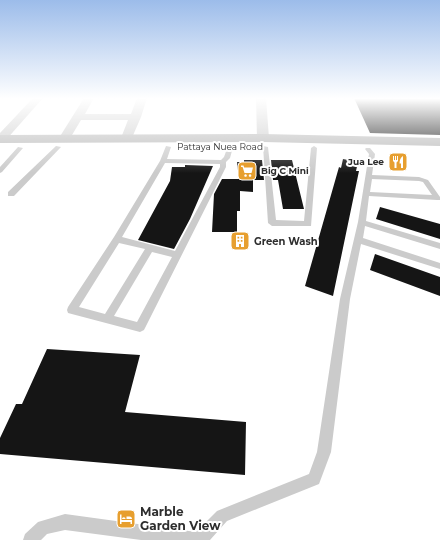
<svg xmlns="http://www.w3.org/2000/svg" width="440" height="540" viewBox="0 0 440 540" font-family="Montserrat,sans-serif">
  <style>
    .building { fill: #151515 }
    .lines { fill: none; stroke-linecap: round; stroke-linejoin: round }
    .lane { fill: #cbcbcb; fill-rule: evenodd }
    .street { fill: #cbcbcb; fill-rule: evenodd }
    .secondary { fill: #b8b8b8; fill-rule: evenodd }
    .labels { text-anchor: middle; stroke-width: 4; stroke-linejoin: round; paint-order: stroke }
    .far-street-label { font-size: 9px; fill: #2e2e2e; stroke: #fff }
    .far-poi-label { font-size: 9px; font-weight: bold; fill: #2e2e2e; stroke: #fff; text-anchor: end }
    .poi-label { font-size: 10px; font-weight: bold; fill: #2e2e2e; stroke: #fff; text-anchor: start }
    .near-poi-label { font-size: 12px; font-weight: bold; fill: #2e2e2e; stroke: #fff; text-anchor: start }
  </style>
  <rect width="100%" height="100%" fill="#fff"/>
  <path class="building" d="M354 98H440V135L370 133Z
    M343 159 358 162 356 171H359L333 296 305 286 339 167 341 168Z
    M244 160H262L264 180H253V192L240 191V211H237V232H212L214 194 222 179H239L237 162H244Z
    M271 160H292L304 209H283L278 180H273Z
    M185 165 213 166 190 219 174 249 138 240 170 181 172 167H185Z
    M380 207 440 224V239L376 219Z
    M375 254 440 277V296L370 270Z
    M47 349 140 355 125 412 246 422 245 475 0 454V438L16 404H22Z"/>
  <g class="lines">
    <path class="lane" d="M56 146 61 147 14 196H8V192Z
      M166 146 171 147 167 159 221 160 224 157 228 146 233 147 230 158 226 162V167L144 330 140 332 68 313 67 310 68 307 114 237 160 161ZM165 163 220 164V167L175 251 122 237ZM119 243 145 249 105 314 79 307ZM152 252 172 257 137 322 114 316Z
      M263 146 268 147 276 220 304 221 311 148 314 146 317 148 311 226H272L268 223Z
      M18 147 23 148 2 172 0 173V167Z
      M366 148H370L375 154 372 175 419 177 428 180 440 197V200H437L369 196 366 221 440 243V249L365 226 363 238 440 263V269L361 244 350 299 331 452 319 484 227 521 210 540H141L65 530 47 534 41 540H23L25 534 38 522 65 514 196 532 217 511 309 474 317 452 340 299 358 222 369 154 365 149ZM372 179 419 181 423 182 432 195 370 192Z"/>
    <path class="street" d="M33 98H43L5 141 0 142V133Z
      M84 98H94L85 114H131L137 98H147L141 117 131 140H123L121 138 128 120H81L69 140H61L59 138Z
      M256 98H266L269 138 267 140H259L257 138Z"/>
    <path class="secondary" d="M263 134 440 138V146L263 142 0 143V135Z"/>
  </g>
  <linearGradient id="sky" x2="0" y2="1"><stop stop-color="#9cbcea"/><stop offset="0.57" stop-color="#fff"/><stop offset="1" stop-color="#fff" stop-opacity="0"/></linearGradient>
  <rect width="440" height="173" fill="url(#sky)"/>
  <defs>
    <symbol id="restaurant-square" viewBox="-11 -11 22 22"><rect x="-9" y="-9" width="18" height="18" rx="4" fill="#e79f2f" stroke="#fff"/><path d="M-5-6h1v4h1v-4h1v4h1v-4h1v5L-1.5 .5V6h-2V.5L-5-1ZM5-6V6H3V1.5H1.5Q1.5-4 5-6Z" fill="#fff"/></symbol>
    <symbol id="supermarket-square" viewBox="-11 -11 22 22"><rect x="-9" y="-9" width="18" height="18" rx="4" fill="#e79f2f" stroke="#fff"/><path d="M-6-5.5h2.5l.6 2H6L4.5 2H-2.5L-4.4-4H-6ZM-1.5 3.2a1.3 1.3 0 1 0 .1 0ZM3 3.2a1.3 1.3 0 1 0 .1 0Z" fill="#fff"/></symbol>
    <symbol id="building-square" viewBox="-11 -11 22 22"><rect x="-9" y="-9" width="18" height="18" rx="4" fill="#e79f2f" stroke="#fff"/><path d="M-4-6H4V6H1V3H-1V6H-4ZM-2.5-4.3h1.7v1.8h-1.7ZM.8-4.3h1.7v1.8H.8ZM-2.5-1h1.7V.8h-1.7ZM.8-1h1.7V.8H.8Z" fill="#fff"/></symbol>
    <symbol id="hotel-square" viewBox="-11 -11 22 22"><rect x="-9" y="-9" width="18" height="18" rx="4" fill="#e79f2f" stroke="#fff"/><path d="M-6-4.5h1.5V1H6V5H4.5V3h-9V5H-6ZM-4 0a1.8 1.8 0 1 1 3.6 0ZM.5 0V-2.5h3Q6-2.5 6 0Z" fill="#fff"/></symbol>
  </defs>
  <g fill-rule="evenodd">
    <use href="#restaurant-square" x="387" y="151" width="22" height="22"/>
    <use href="#supermarket-square" x="236" y="160" width="22" height="22"/>
    <use href="#building-square" x="229" y="230" width="22" height="22"/>
    <use href="#hotel-square" x="115" y="508" width="22" height="22"/>
  </g>
  <g class="labels">
    <g class="far-street-label">
      <text x="220" y="150">Pattaya Nuea Road</text>
    </g>
    <g class="far-poi-label">
      <text x="384" y="165">Jua Lee</text>
      <text x="261" y="174" text-anchor="start">Big C Mini</text>
    </g>
    <g class="poi-label">
      <text x="254" y="245">Green Wash</text>
    </g>
    <g class="near-poi-label">
      <text x="140" y="516">Marble<tspan x="140" dy="14">Garden View</tspan></text>
    </g>
  </g>
</svg>
